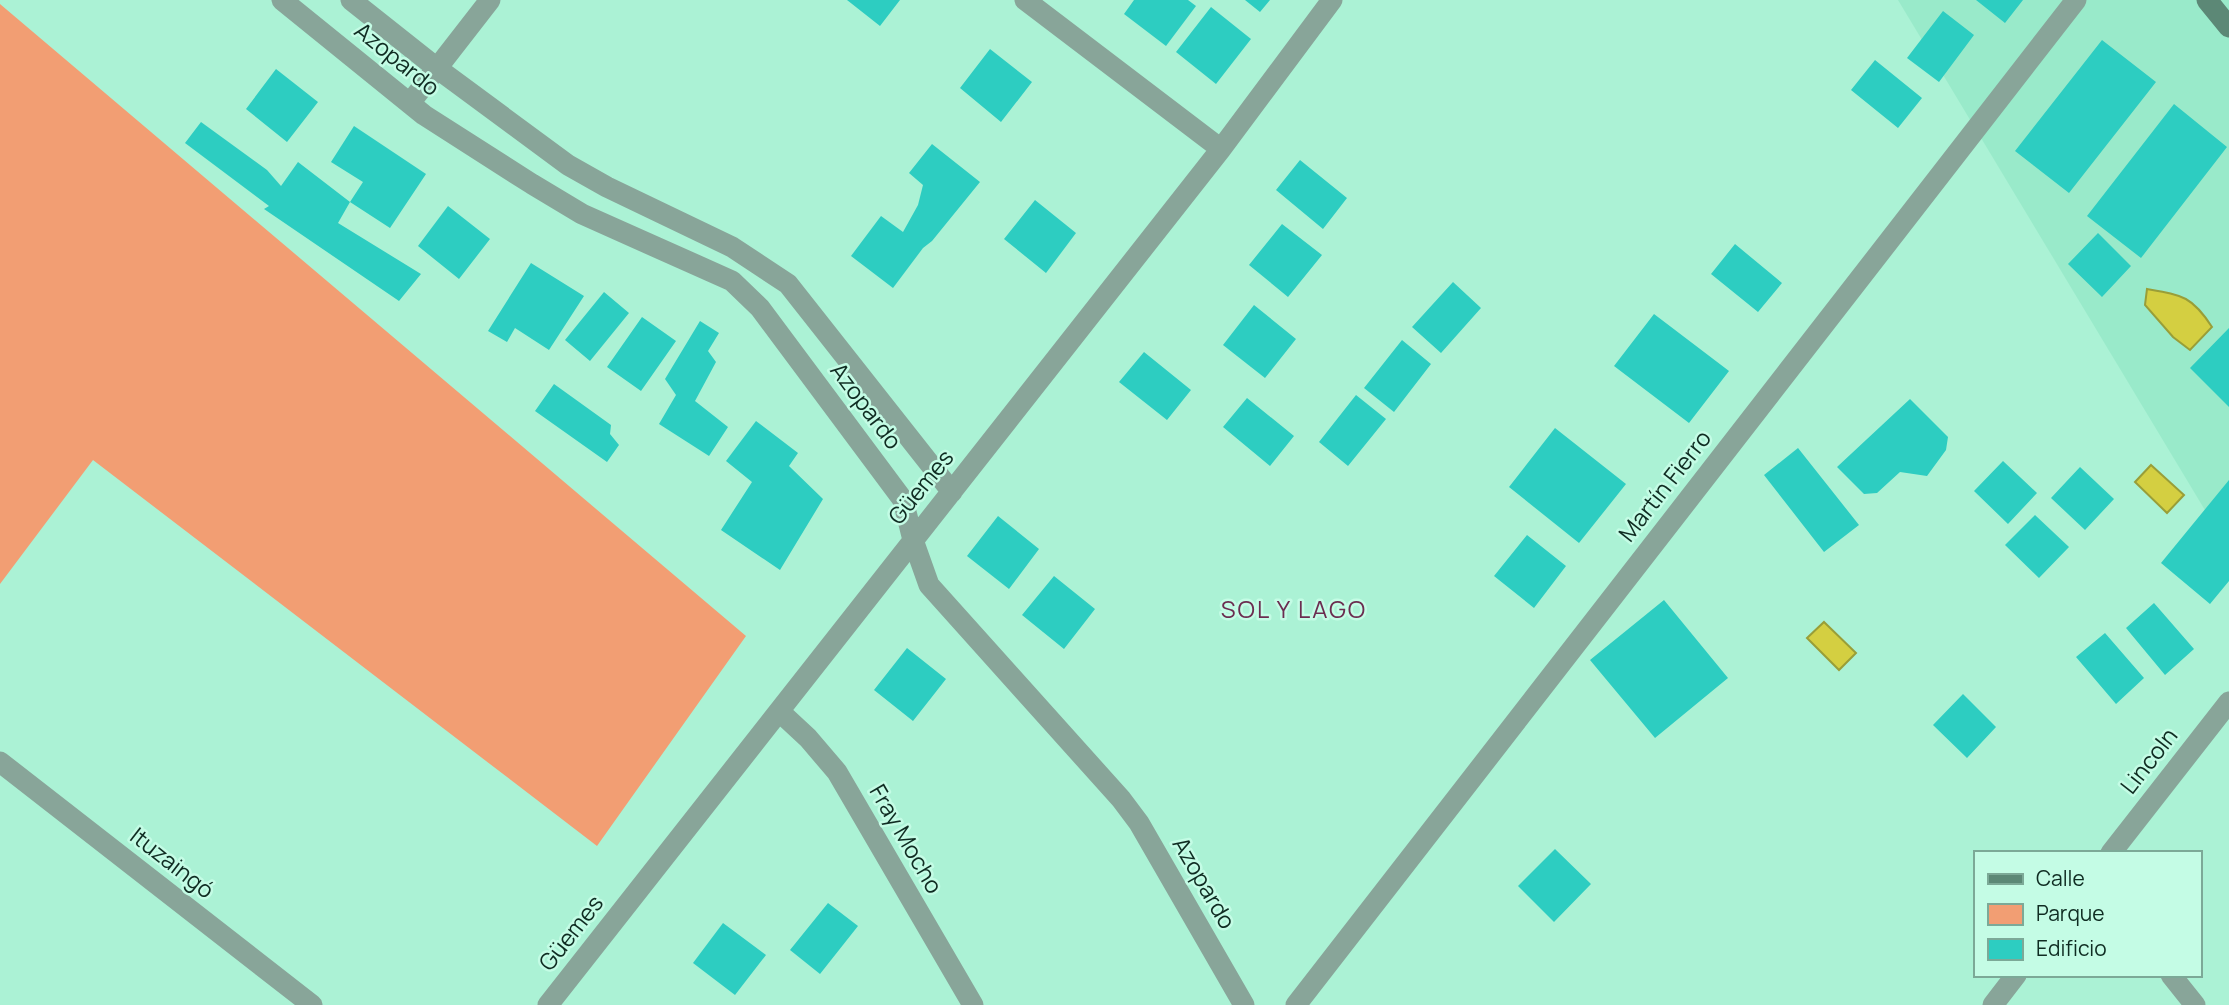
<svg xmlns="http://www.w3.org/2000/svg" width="2229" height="1005" viewBox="0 0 2229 1005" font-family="Manrope,sans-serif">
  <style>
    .built { fill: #99eaca }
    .green { fill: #f29e73 }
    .water { fill: #d4cf41; stroke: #999e38; stroke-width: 2 }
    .building { fill: #2dcdc1 }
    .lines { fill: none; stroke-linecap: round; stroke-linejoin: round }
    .street { stroke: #88a599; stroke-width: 21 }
    .secondary { stroke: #5c8876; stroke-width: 21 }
    .labels { text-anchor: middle; stroke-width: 5; stroke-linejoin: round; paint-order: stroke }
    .street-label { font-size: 23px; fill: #0f2c22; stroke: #c4fce5 }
    .neighbourhood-label { font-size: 24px; letter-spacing: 2px; fill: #6b2d50; stroke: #c4fce5 }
  </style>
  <rect width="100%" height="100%" fill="#abf2d5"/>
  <path class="built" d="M1898 0H2229V550Z"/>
  <path class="green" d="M0 4 746 636 597 846 93 460 0 584Z"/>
  <path class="water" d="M2147 289C2182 295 2192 296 2212 327L2190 350 2173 337 2145 305Z
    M2151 465 2184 495 2167 513 2135 482Z
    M1824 622 1856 653 1839 670 1807 638Z"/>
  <path class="building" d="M847 0H900L880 26Z
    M1134 0H1188L1196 6 1166 46 1124 14Z
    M1245 0H1270L1260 12Z
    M1976 0H2023L2005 23Z
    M1211 7 1251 39 1216 84 1176 52Z
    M1943 11 1974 35 1939 82 1907 58Z
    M2102 40 2156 82 2069 193 2015 151Z
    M990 49 1032 82 1001 122 960 88Z
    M1875 60 1922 98 1898 128 1851 90Z
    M276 69 318 102 287 142 246 109Z
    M2174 104 2227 147 2141 258 2087 216Z
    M201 122 267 170 281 186 298 162 350 202 338 223 421 274 399 301 264 209 269 206 185 143Z
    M354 126 426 174 390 228 350 202 363 182 331 162Z
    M932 144 980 182 932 241 923 248 893 288 851 256 881 216 903 232 918 205 923 185 909 173Z
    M1300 160 1347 198 1323 229 1276 190Z
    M1035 200 1076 233 1046 273 1004 239Z
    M448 206 490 239 459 279 418 246Z
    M1282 224 1322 255 1288 297 1249 265Z
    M2098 233 2131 266 2102 297 2068 264Z
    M1735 244 1782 283 1758 312 1711 274Z
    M531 263 584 296 549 350 515 328 507 342 488 331Z
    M1453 282 1481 308 1441 353 1412 327Z
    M604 292 629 313 590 361 565 340Z
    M1254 305 1296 339 1265 378 1223 345Z
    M1654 314 1729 371 1689 423 1614 366Z
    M642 317 676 341 641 391 607 367Z
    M700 321 719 333 708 351 716 362 695 401 728 427 709 456 659 424 676 395 665 379Z
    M2229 328V407L2190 368Z
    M1402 340 1431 364 1394 412 1364 388Z
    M1144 352 1191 390 1167 420 1119 382Z
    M554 384 611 425 610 434 619 445 607 462 535 411Z
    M1356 395 1386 419 1348 466 1319 442Z
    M1247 398 1294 436 1270 466 1223 427Z
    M1910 399 1948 437 1946 450 1927 476 1900 472 1877 493 1864 494 1837 467Z
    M756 421 798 453 789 466 823 499 780 570 721 530 752 482 726 461Z
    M1555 428 1626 484 1579 543 1509 487Z
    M1798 448 1859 525 1824 552 1764 475Z
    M2003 461 2037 493 2008 524 1974 491Z
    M2080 467 2114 499 2085 530 2051 498Z
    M2229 480V581L2210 604 2161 563Z
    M2035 515 2069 547 2039 578 2005 545Z
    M998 516 1039 549 1009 589 967 556Z
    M1527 535 1566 566 1534 608 1494 576Z
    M1054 576 1095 609 1064 649 1022 615Z
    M1664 600 1728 678 1655 738 1590 660Z
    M2154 603 2194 649 2165 675 2126 628Z
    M2105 633 2144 678 2116 704 2076 657Z
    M907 648 946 679 913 721 874 690Z
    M1963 694 1996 727 1967 758 1933 725Z
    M1555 849 1591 884 1554 922 1518 886Z
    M828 903 858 926 820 974 790 950Z
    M723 923 766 955 735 995 693 963Z"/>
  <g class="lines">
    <path class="street" d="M282 0 424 115 532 184 582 214 732 281 760 308 903 500 913 540 929 585 1121 799 1139 823 1244 1005
      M351 0 438 69 568 165 607 187 732 247 788 284 952 492
      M1025 0 1221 149
      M410 103 490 0
      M780 712 808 738 837 772 973 1005
      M0 762 312 1005
      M2111 853 2229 702
      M2171 975 2195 1005
      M548 1005 1221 149 1332 0
      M1296 1005 2076 0
      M1993 1005 2016 975"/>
    <path class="secondary" d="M2207 0 2229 27"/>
  </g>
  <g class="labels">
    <g class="street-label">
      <text transform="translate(397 59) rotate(39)" y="8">Azopardo</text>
      <text transform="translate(866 406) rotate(53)" y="8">Azopardo</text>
      <text transform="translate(1665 486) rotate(-52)" y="8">Martín Fierro</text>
      <text transform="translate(921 487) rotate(-51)" y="8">Güemes</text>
      <text transform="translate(2149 761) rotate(-52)" y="8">Lincoln</text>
      <text transform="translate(906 839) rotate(60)" y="8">Fray Mocho</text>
      <text transform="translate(172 863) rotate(38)" y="8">Ituzaingó</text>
      <text transform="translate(1204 883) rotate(60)" y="8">Azopardo</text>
      <text transform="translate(571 933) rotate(-52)" y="8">Güemes</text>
    </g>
    <g class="neighbourhood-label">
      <text x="1294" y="618">SOL Y LAGO</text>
    </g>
  </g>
  <rect x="1974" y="851" width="228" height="126" fill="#c4fce5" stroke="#7ca997" stroke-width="2"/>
  <rect x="1988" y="874" width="35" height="10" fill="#5c8876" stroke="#7ca997" stroke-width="2"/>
  <text x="2036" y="886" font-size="21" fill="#0f2c22">Calle</text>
  <rect x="1988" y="904" width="35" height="21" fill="#f29e73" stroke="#7ca997" stroke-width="2"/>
  <text x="2036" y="921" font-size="21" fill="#0f2c22">Parque</text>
  <rect x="1988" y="939" width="35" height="21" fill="#2dcdc1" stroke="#7ca997" stroke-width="2"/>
  <text x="2036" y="956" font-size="21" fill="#0f2c22">Edificio</text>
</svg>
